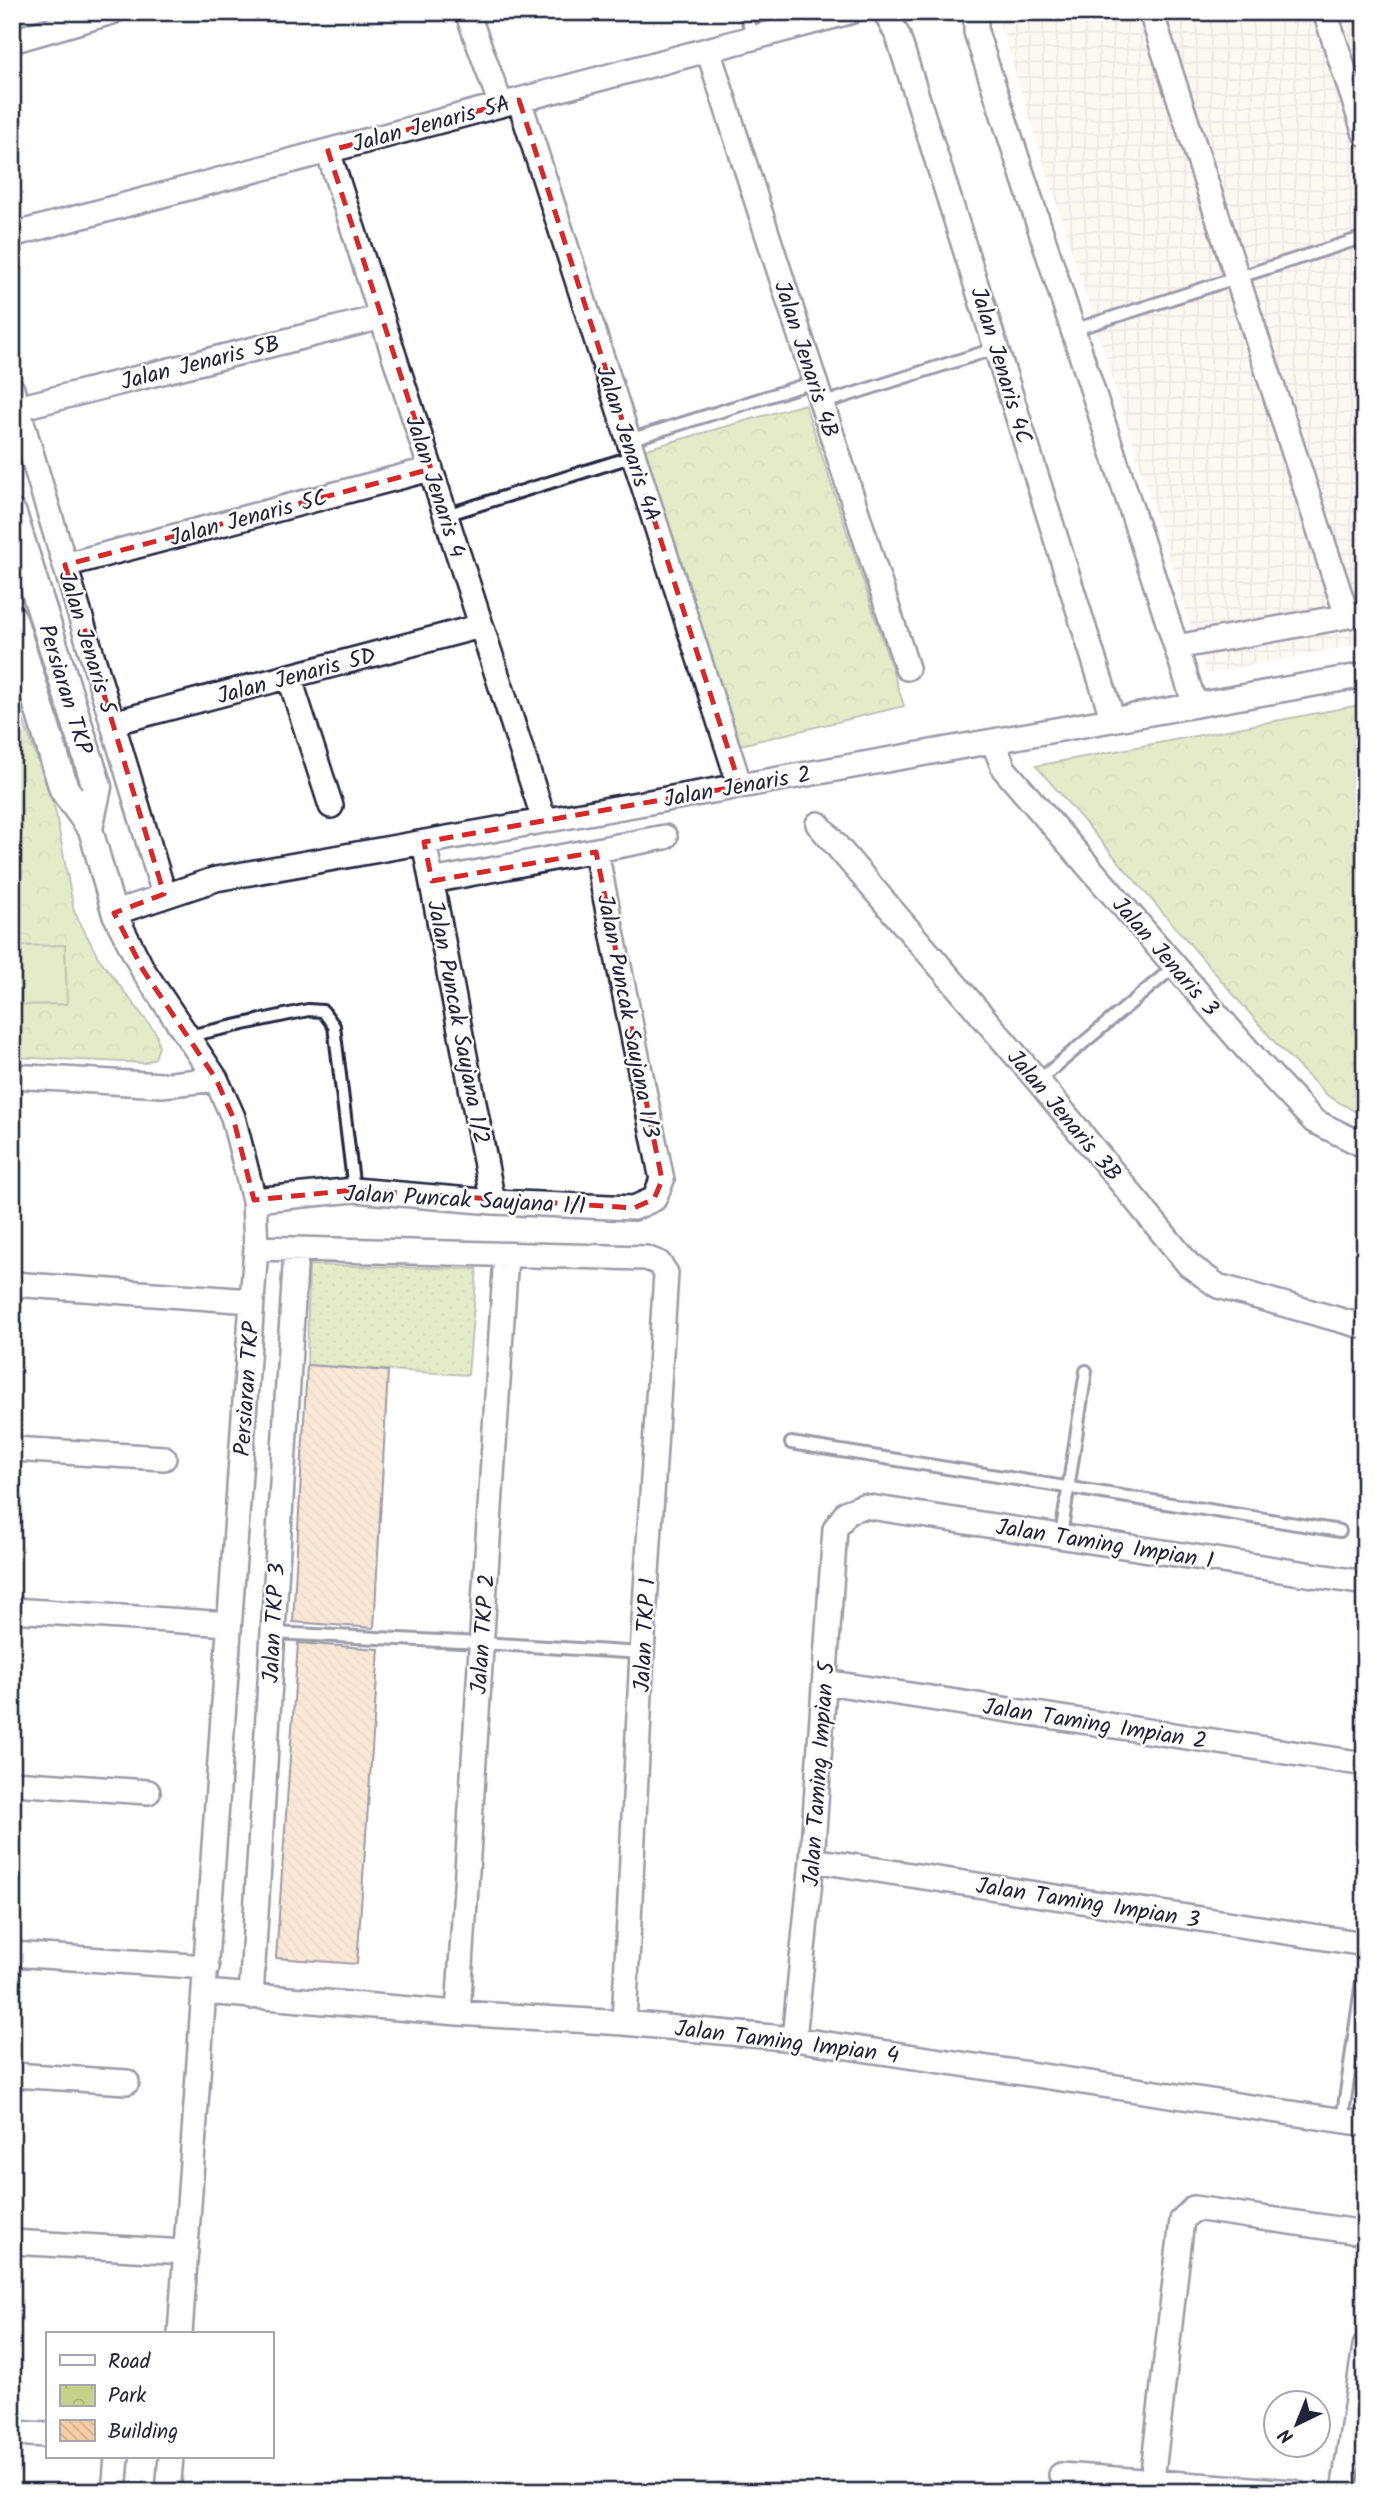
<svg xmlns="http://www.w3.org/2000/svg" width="1377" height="2504" viewBox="0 0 1377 2504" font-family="Kalam,sans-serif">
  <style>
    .industrial { fill: url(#industrial-grid) }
    .grass { fill: url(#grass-dots); stroke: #737a61; stroke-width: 2 }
    .park { fill: url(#park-crowns); stroke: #737a61; stroke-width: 2 }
    .garden { fill: #c4d387; stroke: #737a61; stroke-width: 2 }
    .building { fill: url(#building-back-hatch); stroke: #22223b; stroke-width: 2 }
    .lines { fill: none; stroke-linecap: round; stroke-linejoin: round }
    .service-casing { stroke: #22223b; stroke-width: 16 }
    .minor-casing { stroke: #22223b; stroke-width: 28 }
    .tertiary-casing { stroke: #22223b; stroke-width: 33 }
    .service { stroke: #fff; stroke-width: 10 }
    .minor { stroke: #fff; stroke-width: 23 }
    .tertiary { stroke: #fff; stroke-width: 28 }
    .marked { fill: none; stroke: #d62828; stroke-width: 5; stroke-dasharray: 14 9; stroke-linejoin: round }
    .labels { text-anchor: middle; stroke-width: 5; stroke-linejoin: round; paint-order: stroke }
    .street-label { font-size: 23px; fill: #22223b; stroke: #fff }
  </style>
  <defs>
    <pattern id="industrial-grid" width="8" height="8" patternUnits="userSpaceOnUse" patternTransform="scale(1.75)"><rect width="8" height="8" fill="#fcf0e4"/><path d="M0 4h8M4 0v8" fill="none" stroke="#d8cec4"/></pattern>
    <pattern id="grass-dots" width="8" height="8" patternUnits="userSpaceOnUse" patternTransform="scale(1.75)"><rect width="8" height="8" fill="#c4d387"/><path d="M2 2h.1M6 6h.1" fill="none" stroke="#a8b575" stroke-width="1.8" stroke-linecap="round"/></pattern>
    <pattern id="park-crowns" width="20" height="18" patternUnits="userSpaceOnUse" patternTransform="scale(1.75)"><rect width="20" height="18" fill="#c4d387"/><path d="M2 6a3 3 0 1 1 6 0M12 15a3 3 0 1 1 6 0" fill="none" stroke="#a8b575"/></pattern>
    <pattern id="building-back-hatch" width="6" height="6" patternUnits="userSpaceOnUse" patternTransform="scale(1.75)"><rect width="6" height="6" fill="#f5cda4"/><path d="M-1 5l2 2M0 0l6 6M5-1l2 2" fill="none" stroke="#d2b08e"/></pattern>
  </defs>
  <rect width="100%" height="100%" fill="#fff"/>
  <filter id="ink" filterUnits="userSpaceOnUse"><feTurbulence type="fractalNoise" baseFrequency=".0143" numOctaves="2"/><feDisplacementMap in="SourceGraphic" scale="14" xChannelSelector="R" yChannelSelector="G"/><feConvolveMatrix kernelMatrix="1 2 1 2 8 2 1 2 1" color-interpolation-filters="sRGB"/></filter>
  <g filter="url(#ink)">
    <path class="industrial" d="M996 12H1365V643L1206 674Z"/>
    <path class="grass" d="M309 1265 477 1269 468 1375 307 1365Z"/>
    <path class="park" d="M805 404 904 706 740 745 643 450Z
      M12 696 17 702 55 809 74 911 98 957 156 1033 159 1047 155 1058 145 1063 12 1057Z
      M1365 704V1117L1328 1096 1278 1046 1036 766Z"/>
    <path class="garden" d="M65 945 67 1004 12 1005V946Z"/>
    <path class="building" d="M307 1365 388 1371 374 1628 293 1622Z
      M298 1643 379 1649 357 1964 276 1958Z"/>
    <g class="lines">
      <defs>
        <path id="service" d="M745 12 753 38
          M1073 330 1365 237
          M821 404 997 348
          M629 440 814 382
          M446 515 634 456
          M188 1036 308 1010 323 1011 334 1026 354 1190
          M1038 1081 1175 966
          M791 1443 1340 1531
          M1061 1536 1086 1371
          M273 1633 482 1643 642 1653
          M1342 2121 1365 1960"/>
        <path id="minor" d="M467 12 501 105
          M885 12 898 36 1113 720
          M976 12V32L1195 705
          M1151 12 1347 616
          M1325 12 1365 134
          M12 41 112 12
          M708 50 907 668
          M519 100 740 786
          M328 151 544 820
          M12 235 850 12
          M12 389 164 894
          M18 408 382 317
          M65 565 431 469
          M1176 647 1365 613
          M289 676 331 806
          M112 723 481 626
          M993 741 1004 769 1259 1063 1314 1121 1365 1146
          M89 824 114 913 143 970 216 1079 233 1117 254 1200 256 1248 252 1301 180 2334
          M818 824 1038 1081 1189 1265 1218 1286 1365 1327
          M424 842 493 1202
          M432 881 665 837
          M114 913 216 879 1365 675
          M12 1076 162 1085 216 1079
          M254 1200 354 1190 493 1202 634 1208 654 1199 662 1180 596 852
          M256 1248 646 1258 659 1263 666 1273 642 1653 624 2023
          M12 1284 252 1301
          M12 1449 164 1458
          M12 1610 229 1624
          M825 1682 1365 1764
          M12 1783 148 1792
          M812 1860 1365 1944
          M12 1954 207 1967
          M205 1992 458 2013 624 2023 794 2039 1365 2124
          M251 1997 296 1250
          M458 2013 506 1255
          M794 2039 812 1860 835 1529 847 1512 863 1506 1365 1583
          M12 2075 127 2082
          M12 2242 186 2252
          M12 2433 47 2435
          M1061 2475 1294 2492
          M1152 2481 1182 2220 1194 2208 1365 2233
          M114 2492 117 2457
          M168 2492 171 2457
          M1343 2492 1365 2346"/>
        <path id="tertiary" d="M12 514 97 787 89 824
          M12 619 64 789 89 824"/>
      </defs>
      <use href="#service" class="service-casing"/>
      <use href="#minor" class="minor-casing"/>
      <use href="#tertiary" class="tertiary-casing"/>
      <use href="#service" class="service"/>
      <use href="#minor" class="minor"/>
      <use href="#tertiary" class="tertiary"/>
    </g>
  </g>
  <path d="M0 0H1377V2504H0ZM519 100 740 786 424 842 432 881 596 852 662 1180 654 1199 634 1208 354 1190 254 1200 233 1117 216 1079 143 970 114 913 164 894 65 565 431 469 328 151Z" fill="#fff" fill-opacity=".55" fill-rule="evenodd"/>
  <path class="marked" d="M519 100 740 786 424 842 432 881 596 852 662 1180 654 1199 634 1208 354 1190 254 1200 233 1117 216 1079 143 970 114 913 164 894 65 565 431 469 328 151Z"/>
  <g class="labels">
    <g class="street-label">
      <text transform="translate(431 123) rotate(-15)" y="8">Jalan Jenaris 5A</text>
      <text transform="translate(807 359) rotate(72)" y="8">Jalan Jenaris 4B</text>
      <text transform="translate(200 362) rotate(-14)" y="8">Jalan Jenaris 5B</text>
      <text transform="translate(1002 365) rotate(73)" y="8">Jalan Jenaris 4C</text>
      <text transform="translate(629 443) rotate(72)" y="8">Jalan Jenaris 4A</text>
      <text transform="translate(436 486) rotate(72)" y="8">Jalan Jenaris 4</text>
      <text transform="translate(248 517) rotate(-15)" y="8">Jalan Jenaris 5C</text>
      <text transform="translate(88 642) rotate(73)" y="8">Jalan Jenaris 5</text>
      <text transform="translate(296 675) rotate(-15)" y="8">Jalan Jenaris 5D</text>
      <text transform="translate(66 689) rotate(73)" y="8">Persiaran TKP</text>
      <text transform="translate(737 786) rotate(-10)" y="8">Jalan Jenaris 2</text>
      <text transform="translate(1166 956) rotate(49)" y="8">Jalan Jenaris 3</text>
      <text transform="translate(629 1016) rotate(79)" y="8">Jalan Puncak Saujana 1/3</text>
      <text transform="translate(459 1022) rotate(79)" y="8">Jalan Puncak Saujana 1/2</text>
      <text transform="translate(1065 1115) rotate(50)" y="8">Jalan Jenaris 3B</text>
      <text transform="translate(465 1199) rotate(3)" y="8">Jalan Puncak Saujana 1/1</text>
      <text transform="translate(246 1389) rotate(-86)" y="8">Persiaran TKP</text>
      <text transform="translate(1105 1543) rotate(9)" y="8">Jalan Taming Impian 1</text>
      <text transform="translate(273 1623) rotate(-87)" y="8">Jalan TKP 3</text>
      <text transform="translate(482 1634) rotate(-86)" y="8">Jalan TKP 2</text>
      <text transform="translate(644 1635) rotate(-87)" y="8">Jalan TKP 1</text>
      <text transform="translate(1095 1723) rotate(9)" y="8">Jalan Taming Impian 2</text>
      <text transform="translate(818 1774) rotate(-86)" y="8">Jalan Taming Impian 5</text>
      <text transform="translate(1088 1902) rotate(9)" y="8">Jalan Taming Impian 3</text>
      <text transform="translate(787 2041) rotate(7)" y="8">Jalan Taming Impian 4</text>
    </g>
  </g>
  <rect width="1377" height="2504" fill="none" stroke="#fff" stroke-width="42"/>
  <rect x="21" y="21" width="1335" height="2462" fill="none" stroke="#22223b" stroke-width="2.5" filter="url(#ink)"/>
  <rect x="46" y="2332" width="228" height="126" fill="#ffffff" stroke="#a7a7b1" stroke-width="2"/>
  <rect x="60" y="2355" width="35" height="10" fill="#ffffff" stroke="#a7a7b1" stroke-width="2"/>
  <text x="108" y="2368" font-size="21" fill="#22223b">Road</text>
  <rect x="60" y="2385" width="35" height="21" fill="url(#park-crowns)" stroke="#a7a7b1" stroke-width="2"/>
  <text x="108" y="2402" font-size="21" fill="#22223b">Park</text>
  <rect x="60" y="2420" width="35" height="21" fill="url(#building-back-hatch)" stroke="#a7a7b1" stroke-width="2"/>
  <text x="108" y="2438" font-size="21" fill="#22223b">Building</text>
  <g transform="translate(1297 2424) rotate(223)"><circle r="33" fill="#ffffff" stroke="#a7a7b1" stroke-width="2"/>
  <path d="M0-5L12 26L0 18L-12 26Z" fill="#22223b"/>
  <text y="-10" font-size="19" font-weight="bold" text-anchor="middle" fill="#22223b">N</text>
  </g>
</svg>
